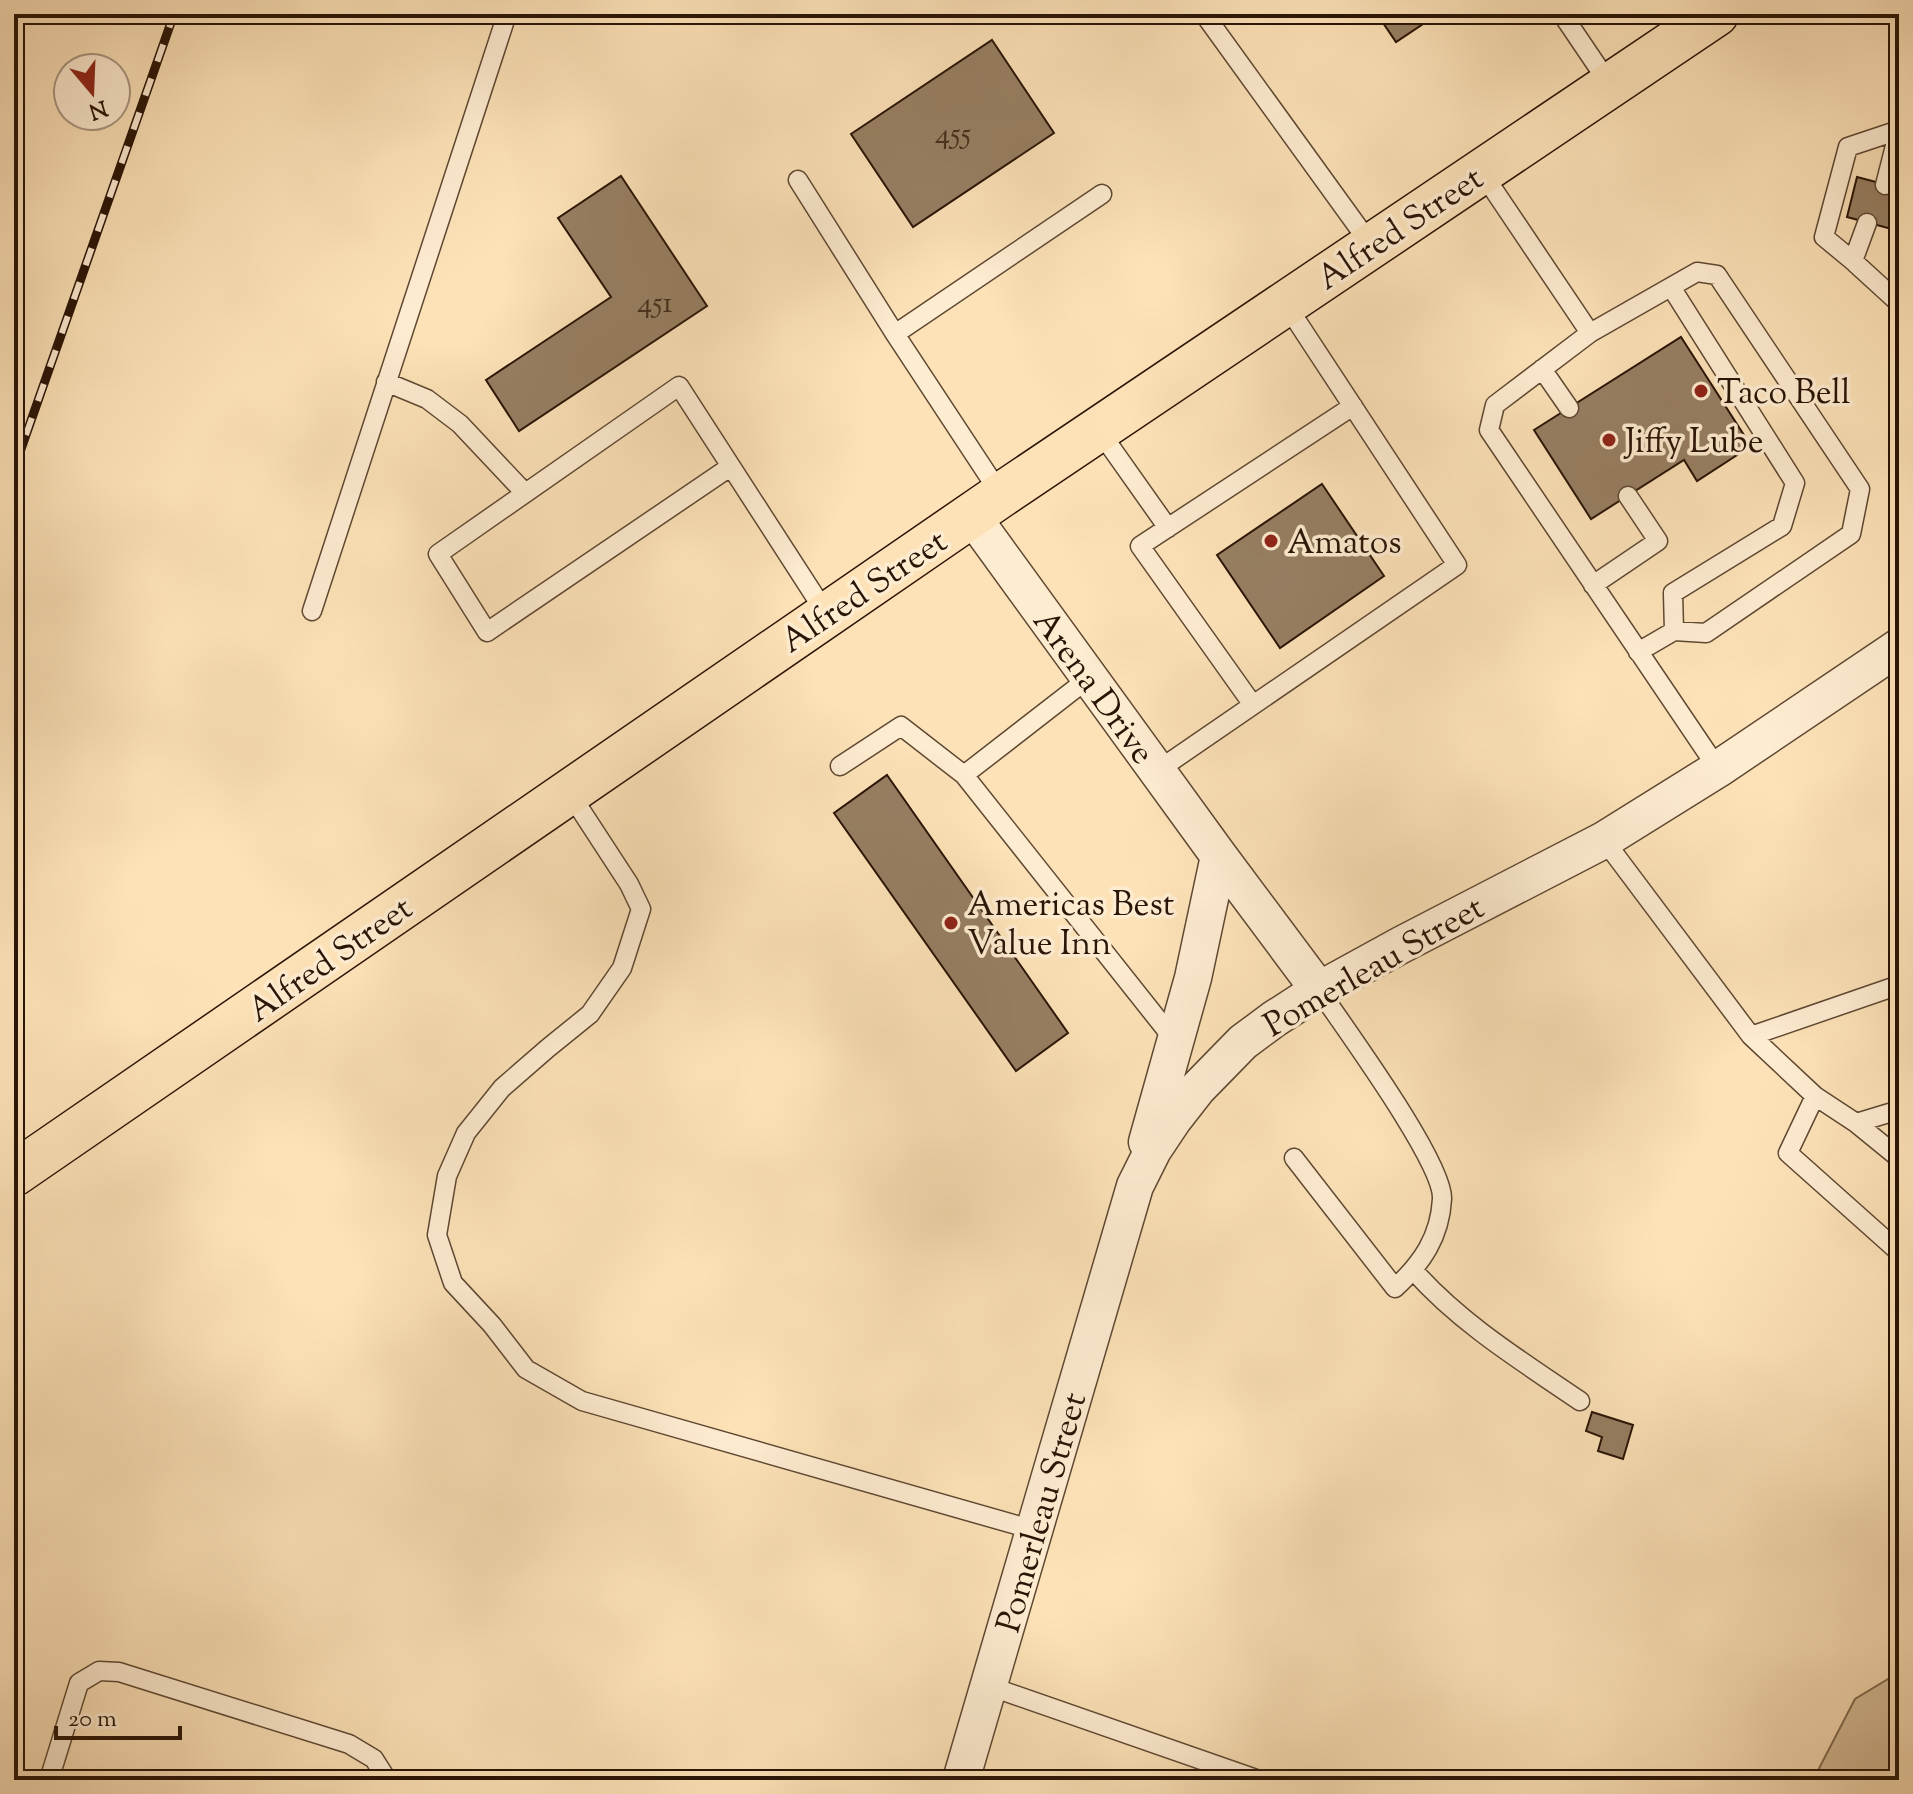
<svg xmlns="http://www.w3.org/2000/svg" width="1913" height="1794" viewBox="0 0 1913 1794" font-family="'Sorts Mill Goudy',serif">
  <style>
    .green { fill: #d9bf9a; stroke: #816a50; stroke-width: 2 }
    .building { fill: #977f63; stroke: #291406; stroke-width: 2 }
    .lines { fill: none; stroke-linecap: round; stroke-linejoin: round }
    .service-casing { stroke: #5e4832; stroke-width: 21 }
    .minor-casing { stroke: #5e4832; stroke-width: 39 }
    .primary-casing { stroke: #291406; stroke-width: 47 }
    .service { stroke: #feecd1; stroke-width: 18 }
    .minor { stroke: #feecd1; stroke-width: 36 }
    .primary { stroke: #fde2b8; stroke-width: 44 }
    .rail-casing { stroke: #291406; stroke-width: 9 }
    .rail { stroke: #feecd1; stroke-width: 6; stroke-dasharray: 18; stroke-linecap: butt }
    .poi-dot { fill: #8f2418; stroke: #feecd1; stroke-width: 3 }
    .labels { text-anchor: middle; stroke-width: 7; stroke-linejoin: round; paint-order: stroke }
    .number-label { font-size: 30px; fill: #442f1d }
    .street-label { font-size: 34px; fill: #291406; stroke: #feecd1 }
    .poi-label { font-size: 34px; fill: #291406; stroke: #feecd1; text-anchor: start }
  </style>
  <rect width="100%" height="100%" fill="#fde2b8"/>
  <filter id="stains"><feTurbulence type="fractalNoise" baseFrequency=".0025" numOctaves="4"/><feColorMatrix values="0 0 0 0 .2 0 0 0 0 .09 0 0 0 0 .02 0 0 0 .5 -.17"/></filter>
  <radialGradient id="worn" r=".72"><stop offset=".6" stop-color="#630" stop-opacity="0"/><stop offset="1" stop-color="#630" stop-opacity=".3"/></radialGradient>
  <path class="green" d="M1898 1673 1899 1780H1813L1855 1699Z"/>
  <path class="building" d="M1377 14H1438L1396 42Z
    M992 40 1054 133 913 227 851 134Z
    M621 176 707 306 519 431 486 380 611 297 558 218Z
    M1857 177 1899 188V231L1847 217Z
    M1681 337 1751 446 1697 481 1684 460 1591 519 1534 430Z
    M1322 484 1384 576 1280 648 1217 555Z
    M887 775 1068 1033 1016 1071 834 813Z
    M1592 1412 1633 1425 1623 1459 1598 1451 1602 1437 1586 1431Z"/>
  <g class="lines">
    <defs>
      <path id="service" d="M1204 14 1371 245
        M1562 14 1610 85
        M1899 130 1848 147 1824 237 1853 261 1899 303
        M1481 171 1590 333
        M798 180 895 334 1001 495
        M1885 185 1899 130
        M1853 261 1867 223
        M1671 287 1795 483 1782 526 1673 593 1674 631
        M895 334 1102 194
        M1542 369 1569 408
        M386 382 427 399 460 424 525 493
        M1098 429 1168 528
        M730 467 487 632 438 554 679 386 827 615
        M1593 585 1658 541 1628 496
        M312 611 507 14
        M1638 652 1674 631 1706 633 1851 534 1860 489 1717 275 1697 272 1590 333 1495 405 1489 430 1718 769
        M1089 678 964 775 1175 1041
        M1253 705 1140 546 1353 406
        M840 766 901 726 964 775
        M1157 771 1457 565 1285 303
        M569 792 629 884 641 909 622 968 590 1014 548 1048 502 1088 466 1133 447 1176 437 1235 453 1283 492 1325 526 1369 582 1401 1034 1530
        M1604 840 1751 1036 1815 1096 1856 1123 1899 1158
        M1751 1036 1899 985
        M1815 1096 1788 1153 1899 1252
        M1856 1123 1899 1110
        M1294 1158 1395 1288C1422 1263 1440 1237 1442 1199 1444 1163 1344 1027 1319 990
        M1414 1271C1461 1324 1523 1362 1580 1401
        M989 1686 1259 1780
        M49 1780 79 1683 99 1671 119 1672 349 1744 374 1759 386 1778 385 1780"/>
      <path id="minor" d="M972 516 1219 856 1319 990
        M1147 1142 1193 978 1219 856
        M961 1780 1135 1186 1153 1150 1173 1120 1198 1088 1243 1042 1274 1019 1319 990 1401 945 1604 840 1718 769 1899 647"/>
      <path id="primary" d="M14 1174 1001 495 1716 14"/>
    </defs>
    <use href="#service" class="service-casing"/>
    <use href="#minor" class="minor-casing"/>
    <use href="#primary" class="primary-casing"/>
    <use href="#service" class="service"/>
    <use href="#minor" class="minor"/>
    <use href="#primary" class="primary"/>
    <defs>
      <path id="rail" d="M14 469 174 14"/>
    </defs>
    <use href="#rail" class="rail-casing"/>
    <use href="#rail" class="rail"/>
  </g>
  <g class="poi-dot">
    <circle cx="1701" cy="391" r="8"/>
    <circle cx="1609" cy="440" r="8"/>
    <circle cx="1271" cy="541" r="8"/>
    <circle cx="951" cy="923" r="8"/>
  </g>
  <g class="labels">
    <g class="number-label">
      <text x="953" y="143">455</text>
      <text x="655" y="312">451</text>
    </g>
    <g class="street-label">
      <text transform="translate(1399 227) rotate(-34)" y="12">Alfred Street</text>
      <text transform="translate(863 590) rotate(-34)" y="12">Alfred Street</text>
      <text transform="translate(1095 686) rotate(54)" y="12">Arena Drive</text>
      <text transform="translate(329 958) rotate(-35)" y="12">Alfred Street</text>
      <text transform="translate(1373 965) rotate(-30)" y="12">Pomerleau Street</text>
      <text transform="translate(1040 1512) rotate(-74)" y="12">Pomerleau Street</text>
    </g>
    <g class="poi-label">
      <text x="1717" y="403">Taco Bell</text>
      <text x="1625" y="452">Jiffy Lube</text>
      <text x="1287" y="553">Amatos</text>
      <text x="967" y="915">Americas Best<tspan x="967" dy="39">Value Inn</tspan></text>
    </g>
  </g>
  <rect width="1913" height="1794" fill="none" stroke="#fde2b8" stroke-width="48"/>
  <rect x="16" y="16" width="1881" height="1762" fill="none" stroke="#291406" stroke-width="4"/>
  <rect x="24" y="24" width="1865" height="1746" fill="none" stroke="#291406" stroke-width="2"/>
  <g transform="translate(92 92) rotate(161)"><circle r="38" fill="#feecd1" stroke="#a99680" stroke-width="2"/>
  <path d="M0-6L14 30L0 20L-14 30Z" fill="#8f2418"/>
  <text y="-12" font-size="22" font-weight="bold" text-anchor="middle" fill="#291406">N</text>
  </g>
  <path d="M56 1726v12h124v-12" fill="none" stroke="#291406" stroke-width="4"/>
  <text x="68" y="1726" font-size="24" fill="#291406" stroke="#feecd1" stroke-width="6" paint-order="stroke">20 m</text>
  <rect width="100%" height="100%" filter="url(#stains)"/>
  <rect width="100%" height="100%" fill="url(#worn)"/>
</svg>
